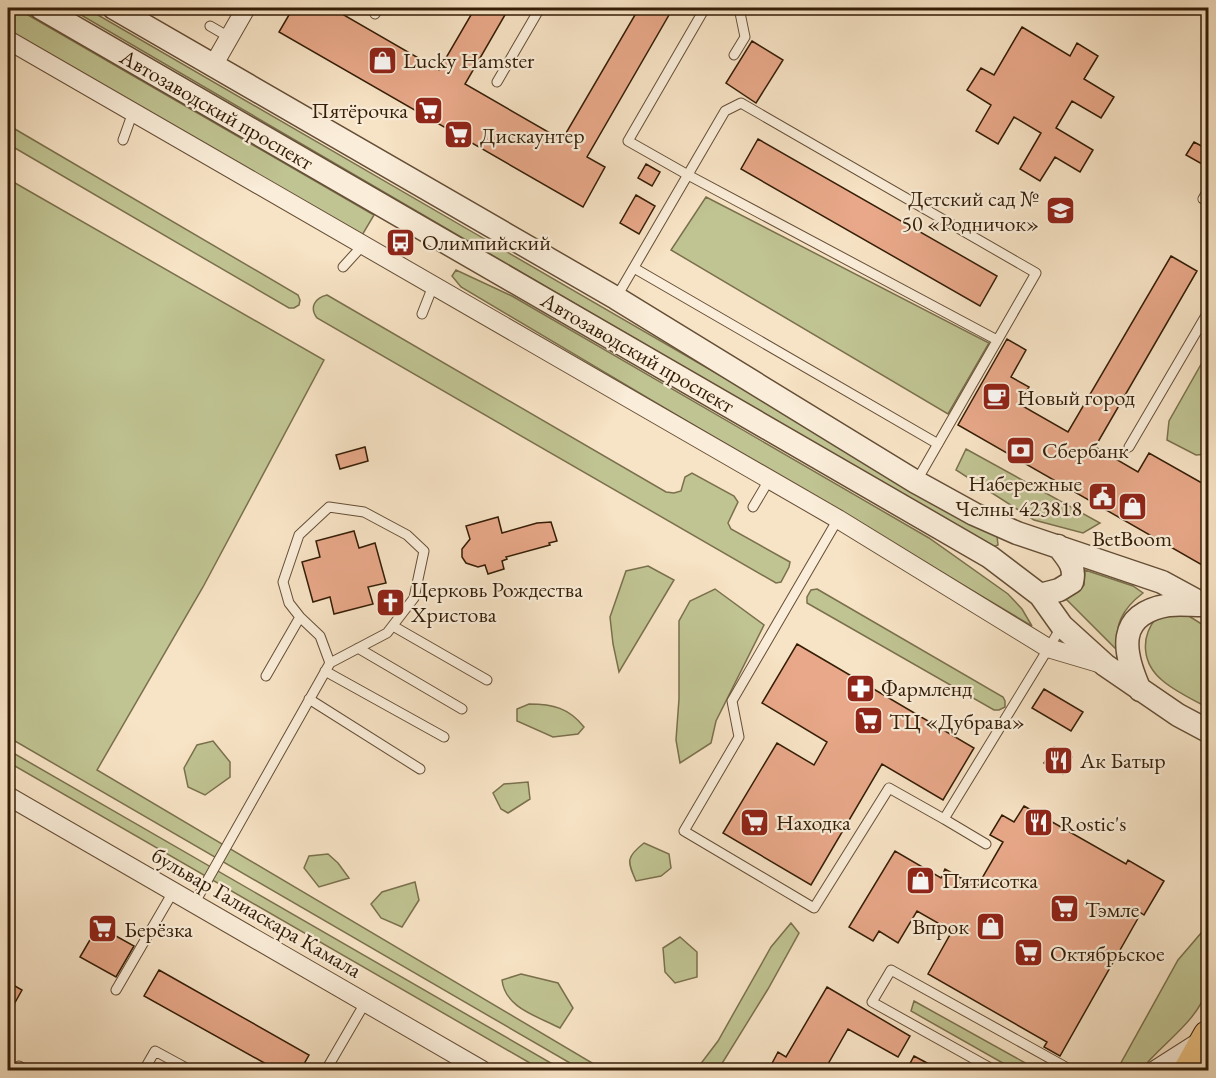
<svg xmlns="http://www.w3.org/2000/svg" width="1216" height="1078" viewBox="0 0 1216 1078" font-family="'EB Garamond',serif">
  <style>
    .green { fill: #c0c392; stroke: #7a704c; stroke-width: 1.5 }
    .building { fill: #e8a889; stroke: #341d06; stroke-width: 1.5 }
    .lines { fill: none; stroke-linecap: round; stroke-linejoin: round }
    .service-casing { stroke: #654e36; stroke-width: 11 }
    .minor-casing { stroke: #654e36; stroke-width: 20 }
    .tertiary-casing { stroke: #654e36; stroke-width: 25 }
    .primary-casing { stroke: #341d06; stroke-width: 32 }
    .service { stroke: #faedd9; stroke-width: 9 }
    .minor { stroke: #faedd9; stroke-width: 18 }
    .tertiary { stroke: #faedd9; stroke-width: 22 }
    .primary { stroke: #ecc282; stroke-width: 30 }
    .labels { text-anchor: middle; stroke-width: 4.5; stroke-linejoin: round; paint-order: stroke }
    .poi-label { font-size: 22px; fill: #341d06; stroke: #faedd9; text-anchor: start }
    .street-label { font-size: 22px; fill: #341d06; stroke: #faedd9 }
  </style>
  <rect width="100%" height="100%" fill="#f7e3c5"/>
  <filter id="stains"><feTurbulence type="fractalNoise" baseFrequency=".00333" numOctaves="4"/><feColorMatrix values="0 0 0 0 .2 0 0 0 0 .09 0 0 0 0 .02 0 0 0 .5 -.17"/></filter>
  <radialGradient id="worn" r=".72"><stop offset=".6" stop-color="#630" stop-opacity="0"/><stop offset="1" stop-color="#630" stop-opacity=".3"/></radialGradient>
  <path class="green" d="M8 8H16L374 215 361 237 8 30Z
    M69 8H86L997 536 998 545 993 547 978 539Z
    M8 125 298 295 300 300 299 305 294 308H289L8 144Z
    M8 179 324 360 203 587 97 770 604 1070H582L8 737V363L10 359 8 357Z
    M706 197 989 343 948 414 671 250Z
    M456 270 512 296 929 538 1008 594 1022 609 1032 626 461 287 452 276Z
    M327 295 666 492 674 493 681 491 685 477 692 473 734 496 738 502 728 523 731 529 790 562 789 567 781 582 776 583 317 318C309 307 315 298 327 295Z
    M1208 352V454L1196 455 1167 440 1169 421Z
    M966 449 1100 523 1083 533 1034 520 956 470Z
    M648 566 674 580 619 672 613 644 610 617 626 571Z
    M1085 570 1133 586 1143 593C1122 609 1113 626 1119 652L1066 599 1084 585Z
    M715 589 764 625 716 721 711 743 680 763 676 740 679 699V621L690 601Z
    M817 589 1003 697 1005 701V707L999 710H994L807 603V597L811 590Z
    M1184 613 1208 628V708C1194 700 1176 692 1163 681 1142 664 1140 638 1156 618Z
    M529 704C553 704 569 708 584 727L578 734 553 737 517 721V709Z
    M213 741 230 762V777L205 795 188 787 184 768 197 745Z
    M8 750 563 1070H542L8 762Z
    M528 782 530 799 508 813 501 809 493 793 504 784Z
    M644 843 669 854 671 868 661 876 636 881C627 861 626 857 644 843Z
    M328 854 338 863 349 878 319 887 304 868 309 856Z
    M415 882 419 900 402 927 381 918 371 904 382 892Z
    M791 923 799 933 768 989 718 1070H696L718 1041 771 947Z
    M1208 925C1209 941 1212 973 1208 987 1198 1022 1162 1043 1141 1070H1117L1178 960Z
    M680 937 697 952V977L675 983 665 972 663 948Z
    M521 974 558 983 573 1008 560 1028C537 1016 505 1008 502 980Z
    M914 1001 1038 1070H1015L911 1011Z"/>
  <path class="building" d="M293 8H345L342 14 439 70 475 8H509L465 84 562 140 639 8H673L587 157 605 167 583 207 279 32Z
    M1022 27 1070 56 1077 43 1098 56 1084 79 1114 97 1101 118 1072 101 1056 128 1093 150 1080 172 1055 157 1040 181 1020 169 1041 133 1014 117 998 144 976 131 991 105 967 90 981 68 994 75Z
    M752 41 783 60 756 103 726 83Z
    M758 139 997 276 980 306 741 169Z
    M1194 142 1209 150V168L1186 155Z
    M646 164 660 172 652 186 638 178Z
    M636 195 655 206 639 234 620 223Z
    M1171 256 1197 271 1095 447 1138 472 1149 453 1209 487V569L958 425 1007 339 1026 350 1011 377 1029 387 1019 404 1068 432Z
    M365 447 368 461 340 469 336 455Z
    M498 517 502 533 537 523 551 522 557 541 549 543 550 545 506 557 507 559 502 561 504 569 488 574 485 565 478 567 466 563 462 557V549L470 539 466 526Z
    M354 531 359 548 375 543 386 583 368 587 373 604 334 614 330 597 313 602 302 562 320 557 316 541Z
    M797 644 974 748 943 800 882 764 811 885 723 833 777 743 814 765 827 742 762 703Z
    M1044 689 1083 712 1071 731 1032 708Z
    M1054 747 1072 757 1063 774 1044 763Z
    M1024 806 1126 864 1128 860 1164 881 1144 915 1141 913 1060 1056 1044 1047 1047 1042 928 974 952 931 917 911 898 943 879 931 873 941 849 927 895 851 941 878 945 869 977 887 1003 842 990 835 1002 815 1014 822Z
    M98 926 134 946 116 977 80 957Z
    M159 970 309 1055 300 1071H264L268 1065 144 996Z
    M8 982 22 990 8 1015Z
    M827 987 910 1036 898 1057 848 1029 824 1071H768L778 1052 786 1057Z
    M914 1056 942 1071H906Z"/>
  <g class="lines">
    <defs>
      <path id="service" d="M705 8 628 141 688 175 997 340
        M1207 8 1208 9
        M375 14 379 8
        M210 26 229 37
        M734 55 745 37 739 8
        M497 82 540 8
        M123 140 133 112
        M1208 190 1203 199 1208 202
        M343 267 363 245
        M634 268 938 444
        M616 298 725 111 741 103 1036 273 916 482
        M422 314 433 286
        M1129 447 1208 312
        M753 507 769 480
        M838 519 732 701 739 737 684 831 814 908 889 788 944 819
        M393 626 487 680
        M358 648 462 709
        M325 671 444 737
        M266 676 300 617
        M309 699 420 769
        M986 844 944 819 1062 626
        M194 904 330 663 387 633 414 598 424 551 407 535 364 512 329 507 299 535 283 582 289 603 300 617 320 636 330 663
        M116 990 173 892
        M17 1070 19 1066 26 1070
        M144 1070 155 1051 190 1070
        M326 1070 365 1003
        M994 1070 872 1002 891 970 1071 1070"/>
      <path id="minor" d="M8 40 838 519 1048 648 1102 664
        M214 64 246 8
        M8 796 482 1070
        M1155 1070 1202 1040"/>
      <path id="tertiary" d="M41 8 990 557 1040 595 1062 626 1105 665 1178 715 1208 731
        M114 8 616 298 916 482 974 514 1017 533 1162 582 1208 607
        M1040 595 1059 590 1072 582C1076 566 1067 558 1058 546
        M1140 690C1123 652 1115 614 1169 605 1179 604 1191 605 1202 605"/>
      <path id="primary" d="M1189 1070 1208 1036"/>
    </defs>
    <use href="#service" class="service-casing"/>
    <use href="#minor" class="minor-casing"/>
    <use href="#tertiary" class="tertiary-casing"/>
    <use href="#primary" class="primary-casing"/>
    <use href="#service" class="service"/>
    <use href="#minor" class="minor"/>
    <use href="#tertiary" class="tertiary"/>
    <use href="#primary" class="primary"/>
  </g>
  <defs>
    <symbol id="shop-square" viewBox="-11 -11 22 22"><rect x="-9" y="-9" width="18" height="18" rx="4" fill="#8f2418" stroke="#faedd9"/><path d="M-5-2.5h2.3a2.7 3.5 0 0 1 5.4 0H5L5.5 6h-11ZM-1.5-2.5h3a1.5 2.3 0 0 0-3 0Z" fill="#fff"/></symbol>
    <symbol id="supermarket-square" viewBox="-11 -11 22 22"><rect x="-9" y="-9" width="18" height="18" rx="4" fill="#8f2418" stroke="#faedd9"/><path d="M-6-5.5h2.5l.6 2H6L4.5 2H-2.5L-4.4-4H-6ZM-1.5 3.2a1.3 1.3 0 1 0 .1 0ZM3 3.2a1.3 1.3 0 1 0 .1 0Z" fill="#fff"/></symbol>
    <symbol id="school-square" viewBox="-11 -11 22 22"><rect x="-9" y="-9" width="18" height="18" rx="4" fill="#8f2418" stroke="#faedd9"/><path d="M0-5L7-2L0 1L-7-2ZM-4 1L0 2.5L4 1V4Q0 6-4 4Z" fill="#fff"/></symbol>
    <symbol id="bus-square" viewBox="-11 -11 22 22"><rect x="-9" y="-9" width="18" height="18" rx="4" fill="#8f2418" stroke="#faedd9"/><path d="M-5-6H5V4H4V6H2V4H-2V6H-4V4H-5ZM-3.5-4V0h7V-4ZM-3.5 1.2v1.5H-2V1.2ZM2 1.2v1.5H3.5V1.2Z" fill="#fff"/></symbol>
    <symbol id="cafe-square" viewBox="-11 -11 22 22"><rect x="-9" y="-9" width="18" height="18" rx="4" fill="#8f2418" stroke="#faedd9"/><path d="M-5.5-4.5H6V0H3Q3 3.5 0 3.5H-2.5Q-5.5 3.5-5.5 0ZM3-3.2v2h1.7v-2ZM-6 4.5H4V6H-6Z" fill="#fff"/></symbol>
    <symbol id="bank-square" viewBox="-11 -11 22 22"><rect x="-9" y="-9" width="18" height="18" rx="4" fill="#8f2418" stroke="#faedd9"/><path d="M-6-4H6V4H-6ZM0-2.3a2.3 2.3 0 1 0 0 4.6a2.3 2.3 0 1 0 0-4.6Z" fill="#fff"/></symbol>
    <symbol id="civic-square" viewBox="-11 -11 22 22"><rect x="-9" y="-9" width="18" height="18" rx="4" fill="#8f2418" stroke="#faedd9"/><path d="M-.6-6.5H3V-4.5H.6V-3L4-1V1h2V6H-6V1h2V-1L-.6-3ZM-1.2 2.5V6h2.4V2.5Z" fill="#fff"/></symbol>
    <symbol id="church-square" viewBox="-11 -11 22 22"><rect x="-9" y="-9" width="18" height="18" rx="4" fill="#8f2418" stroke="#faedd9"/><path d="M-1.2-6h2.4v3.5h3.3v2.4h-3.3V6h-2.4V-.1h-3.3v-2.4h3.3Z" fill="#fff"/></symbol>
    <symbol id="pharmacy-square" viewBox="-11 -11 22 22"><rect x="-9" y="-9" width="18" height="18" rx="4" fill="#8f2418" stroke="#faedd9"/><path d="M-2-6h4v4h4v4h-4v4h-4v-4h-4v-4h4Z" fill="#fff"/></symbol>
    <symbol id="restaurant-square" viewBox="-11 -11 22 22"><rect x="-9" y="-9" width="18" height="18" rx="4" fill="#8f2418" stroke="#faedd9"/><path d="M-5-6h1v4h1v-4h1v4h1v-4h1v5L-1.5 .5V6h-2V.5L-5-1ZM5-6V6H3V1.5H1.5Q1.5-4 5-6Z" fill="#fff"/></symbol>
  </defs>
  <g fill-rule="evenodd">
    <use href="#shop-square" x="366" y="44" width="33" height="33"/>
    <use href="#supermarket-square" x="412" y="94" width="33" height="33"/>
    <use href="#supermarket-square" x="442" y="118" width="33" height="33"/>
    <use href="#school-square" x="1044" y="194" width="33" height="33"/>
    <use href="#bus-square" x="384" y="226" width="33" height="33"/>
    <use href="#cafe-square" x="980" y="380" width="33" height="33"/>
    <use href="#bank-square" x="1004" y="434" width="33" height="33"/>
    <use href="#civic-square" x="1086" y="480" width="33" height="33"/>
    <use href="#shop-square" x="1116" y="490" width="33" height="33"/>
    <use href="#church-square" x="374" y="586" width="33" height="33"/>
    <use href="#pharmacy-square" x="844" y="672" width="33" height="33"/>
    <use href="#supermarket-square" x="852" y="704" width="33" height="33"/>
    <use href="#restaurant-square" x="1042" y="744" width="33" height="33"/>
    <use href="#supermarket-square" x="738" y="806" width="33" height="33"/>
    <use href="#restaurant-square" x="1022" y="806" width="33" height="33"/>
    <use href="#shop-square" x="904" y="864" width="33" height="33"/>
    <use href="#supermarket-square" x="1048" y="892" width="33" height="33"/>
    <use href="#shop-square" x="974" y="910" width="33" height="33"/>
    <use href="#supermarket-square" x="86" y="912" width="33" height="33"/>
    <use href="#supermarket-square" x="1012" y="936" width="33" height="33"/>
  </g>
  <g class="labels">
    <g class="poi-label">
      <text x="403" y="68">Lucky Hamster</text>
      <text x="408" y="118" text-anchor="end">Пятёрочка</text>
      <text x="480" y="143">Дискаунтер</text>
      <text x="1039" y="206" text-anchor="end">Детский сад №<tspan x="1039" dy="25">50 «Родничок»</tspan></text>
      <text x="422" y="250">Олимпийский</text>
      <text x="1017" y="405">Новый город</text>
      <text x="1042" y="458">Сбербанк</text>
      <text x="1082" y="491" text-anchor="end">Набережные<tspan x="1082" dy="25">Челны 423818</tspan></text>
      <text x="1132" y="546" text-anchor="middle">BetBoom</text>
      <text x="411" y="597">Церковь Рождества<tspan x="411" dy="25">Христова</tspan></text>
      <text x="881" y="696">Фармленд</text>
      <text x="889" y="729">ТЦ «Дубрава»</text>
      <text x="1080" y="768">Ак Батыр</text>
      <text x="776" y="830">Находка</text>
      <text x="1060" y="831">Rostic's</text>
      <text x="942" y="888">Пятисотка</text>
      <text x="1085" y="917">Тэмле</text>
      <text x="969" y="934" text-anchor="end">Впрок</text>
      <text x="124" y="937">Берёзка</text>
      <text x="1050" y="961">Октябрьское</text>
    </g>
    <g class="street-label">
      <text transform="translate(217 109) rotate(30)" y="8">Автозаводский проспект</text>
      <text transform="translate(638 352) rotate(30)" y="8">Автозаводский проспект</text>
      <text transform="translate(257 912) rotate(30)" y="8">бульвар Галиаскара Камала</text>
    </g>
  </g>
  <rect width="1216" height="1078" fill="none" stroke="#f7e3c5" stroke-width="30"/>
  <rect x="9" y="9" width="1198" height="1060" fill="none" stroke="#341d06" stroke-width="3"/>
  <rect x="15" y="15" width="1186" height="1048" fill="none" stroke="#341d06" stroke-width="1.5"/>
  <rect width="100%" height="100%" filter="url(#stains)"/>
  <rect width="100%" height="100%" fill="url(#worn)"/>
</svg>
